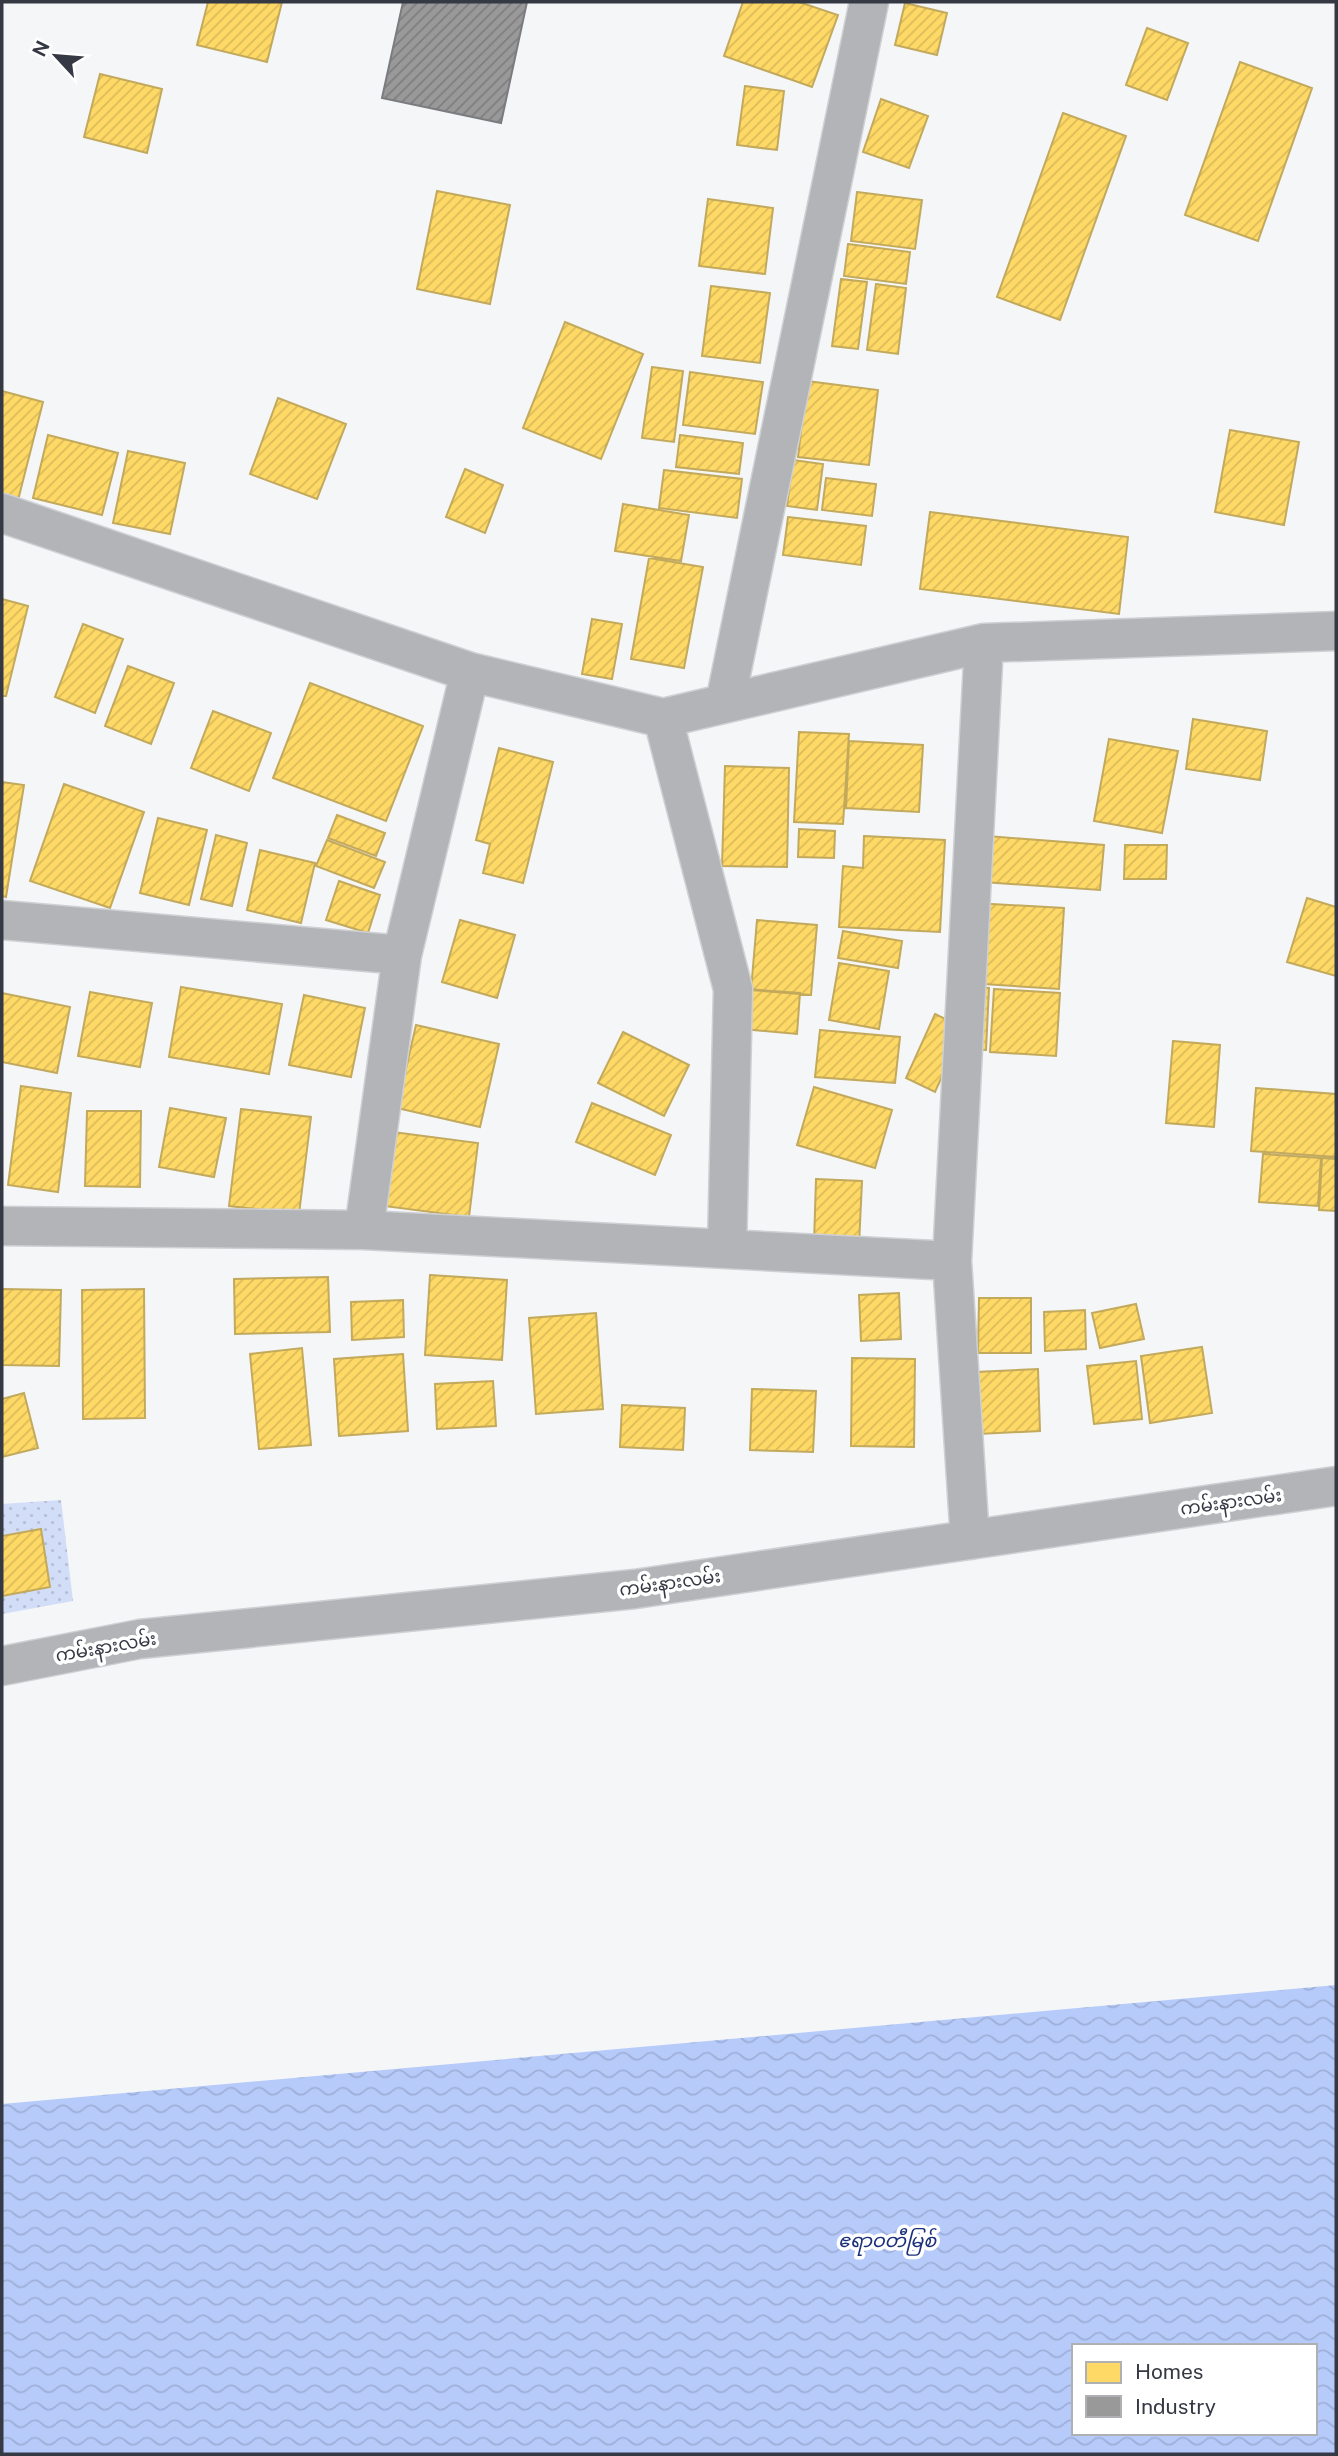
<svg xmlns="http://www.w3.org/2000/svg" width="1338" height="2456" viewBox="0 0 1338 2456" font-family="'Public Sans','Noto Sans Myanmar',sans-serif">
  <style>
    .green { fill: url(#green-dots) }
    .water { fill: url(#water-waves); fill-rule: evenodd }
    .homes { fill: url(#homes-hatch); stroke: #c2a95c; stroke-width: 2 }
    .industry { fill: url(#industry-hatch); stroke: #7b7c80; stroke-width: 2 }
    .lines { fill: none; stroke-linecap: round; stroke-linejoin: round }
    .minor-casing { stroke: #cfd0d3; stroke-width: 41 }
    .minor { stroke: #b2b4b7; stroke-width: 38 }
    .labels { text-anchor: middle; stroke-width: 7; stroke-linejoin: round; paint-order: stroke }
    .street-label { font-size: 18px; fill: #353944; stroke: #fff }
    .water-label { font-size: 19px; font-style: italic; fill: #1b307c; stroke: #fff }
  </style>
  <defs>
    <pattern id="green-dots" width="8" height="8" patternUnits="userSpaceOnUse" patternTransform="scale(1.75)"><rect width="8" height="8" fill="#d2ddf7"/><path d="M2 2h.1M6 6h.1" fill="none" stroke="#b5bed5" stroke-width="1.8" stroke-linecap="round"/></pattern>
    <pattern id="water-waves" width="16" height="10" patternUnits="userSpaceOnUse" patternTransform="scale(1.75)"><rect width="16" height="10" fill="#b7cbfb"/><path d="M0 5q4-4 8 0t8 0" fill="none" stroke="#9eafd8"/></pattern>
    <pattern id="homes-hatch" width="6" height="6" patternUnits="userSpaceOnUse" patternTransform="scale(1.75)"><rect width="6" height="6" fill="#ffd966"/><path d="M-1 1l2-2M0 6l6-6M5 7l2-2" fill="none" stroke="#dbbb5a"/></pattern>
    <pattern id="industry-hatch" width="6" height="6" patternUnits="userSpaceOnUse" patternTransform="scale(1.75)"><rect width="6" height="6" fill="#999"/><path d="M-1 1l2-2M0 6l6-6M5 7l2-2" fill="none" stroke="#7e7e7e"/></pattern>
  </defs>
  <rect width="100%" height="100%" fill="#f4f6f8"/>
  <path class="green" d="M61 1500 73 1601 2 1614V1504Z"/>
  <path class="water" d="M1336 1985V2454H2V2104ZM1074 2346H1315V2433H1074Z"/>
  <path class="homes" d="M208 2H282L267 62 197 45Z
    M743 2H799L838 15 812 87 724 56Z
    M905 3 947 13 937 55 895 45Z
    M1147 28 1188 43 1167 100 1126 85Z
    M1240 62 1312 88 1258 241 1185 215Z
    M100 74 162 89 147 153 84 137Z
    M745 86 784 91 777 150 737 145Z
    M881 99 928 116 909 168 863 152Z
    M1063 113 1126 136 1060 320 997 297Z
    M437 191 510 205 490 304 417 289Z
    M857 192 922 200 915 249 851 241Z
    M708 199 773 208 765 274 699 266Z
    M848 244 910 252 906 284 844 276Z
    M841 279 867 282 858 349 832 346Z
    M876 284 906 288 898 354 867 350Z
    M711 286 770 293 760 363 702 356Z
    M565 322 643 354 601 459 523 428Z
    M652 367 683 371 674 442 642 438Z
    M690 372 763 382 755 434 683 425Z
    M807 381 878 390 869 465 798 457Z
    M2 391 43 402 15 512 2 509Z
    M278 398 346 424 317 499 250 474Z
    M1230 430 1299 442 1284 525 1215 512Z
    M48 435 118 453 102 515 33 498Z
    M680 435 743 443 739 474 676 467Z
    M128 451 185 463 170 534 113 523Z
    M793 460 823 464 817 510 787 506Z
    M465 469 503 485 485 533 446 517Z
    M664 470 742 479 737 518 659 508Z
    M826 478 876 484 872 516 822 510Z
    M623 504 689 515 681 561 615 551Z
    M930 512 1128 537 1119 614 920 589Z
    M788 517 866 526 861 565 783 555Z
    M649 558 703 567 684 668 631 659Z
    M2 599 28 606 6 696H2Z
    M592 619 622 624 612 679 582 674Z
    M83 624 123 639 95 713 55 697Z
    M128 666 174 683 151 744 105 726Z
    M310 683 423 726 386 821 273 778Z
    M213 711 271 733 249 791 191 768Z
    M1193 719 1267 731 1260 780 1186 769Z
    M799 732 849 734 843 824 794 822Z
    M1109 739 1178 751 1162 833 1094 821Z
    M849 741 923 745 919 812 846 808Z
    M499 748 553 762 523 883 483 873 490 844 476 840Z
    M725 766 789 768 787 867 722 866Z
    M2 782 24 785 6 897 2 896Z
    M64 784 144 812 110 908 30 881Z
    M337 815 385 833 376 856 328 838Z
    M158 818 207 830 189 905 140 893Z
    M799 829 835 831 834 858 798 857Z
    M216 835 247 843 232 906 201 899Z
    M864 836 945 840 940 932 839 927 843 866 863 868Z
    M987 836 1104 845 1100 890 983 882Z
    M327 840 385 862 374 888 316 866Z
    M1125 845H1167L1166 879H1124Z
    M260 850 315 863 301 923 247 910Z
    M339 881 380 895 368 933 326 920Z
    M1307 898 1336 907V976L1287 962Z
    M974 903 1064 908 1059 989 969 983Z
    M460 920 515 935 497 998 442 982Z
    M757 920 817 925 811 995 751 990Z
    M843 931 902 941 898 968 838 958Z
    M839 963 889 971 879 1029 829 1020Z
    M181 987 282 1004 269 1074 169 1057Z
    M968 987 989 988 986 1050 964 1049Z
    M746 989 800 993 797 1034 743 1029Z
    M994 989 1060 993 1056 1056 990 1052Z
    M90 992 152 1003 140 1067 78 1056Z
    M2 993 70 1007 57 1073 2 1062Z
    M304 995 365 1008 351 1077 289 1065Z
    M935 1014 964 1028 935 1092 906 1078Z
    M416 1025 499 1044 480 1127 397 1108Z
    M820 1030 900 1037 895 1083 815 1077Z
    M623 1032 689 1065 664 1116 598 1083Z
    M1173 1041 1220 1045 1214 1127 1166 1123Z
    M21 1086 71 1093 58 1192 8 1185Z
    M814 1087 892 1110 875 1168 797 1145Z
    M1256 1088 1336 1094V1157L1251 1151Z
    M592 1103 671 1135 655 1175 576 1142Z
    M170 1108 226 1118 214 1177 159 1167Z
    M241 1109 311 1117 299 1214 229 1206Z
    M87 1111H141L140 1187 85 1186Z
    M393 1132 478 1143 469 1217 384 1206Z
    M1263 1154 1321 1158 1318 1206 1259 1202Z
    M1322 1158 1336 1159V1211L1319 1210Z
    M816 1179 862 1181 859 1245 814 1243Z
    M430 1275 507 1280 502 1360 425 1355Z
    M328 1277 330 1332 235 1334 234 1279Z
    M2 1289 61 1290 59 1366 2 1365Z
    M144 1289 145 1418 83 1419 82 1290Z
    M899 1293 901 1339 861 1341 859 1295Z
    M979 1298H1031V1353H978Z
    M403 1300 404 1337 352 1340 351 1302Z
    M1136 1304 1144 1339 1100 1348 1092 1313Z
    M1085 1310 1086 1349 1045 1351 1044 1312Z
    M596 1313 603 1409 536 1414 529 1318Z
    M1202 1347 1212 1413 1150 1423 1141 1356Z
    M302 1348 311 1445 259 1449 250 1354Z
    M403 1354 408 1431 339 1436 334 1359Z
    M852 1358 915 1359 914 1447 851 1446Z
    M1136 1361 1142 1419 1094 1424 1087 1366Z
    M1038 1369 1040 1431 978 1434 976 1372Z
    M493 1381 496 1426 437 1429 435 1384Z
    M752 1389 816 1391 813 1452 750 1450Z
    M24 1393 38 1448 2 1457V1399Z
    M622 1405 685 1408 683 1450 620 1447Z
    M41 1529 50 1587 2 1596V1536Z"/>
  <path class="industry" d="M403 2H527L501 123 382 98Z"/>
  <g class="lines">
    <defs>
      <path id="minor" d="M2 513 470 672 663 718 984 643 1336 631
        M725 703 869 2
        M663 718 733 989 727 1249
        M2 920 402 955
        M2 1226 364 1230 952 1261
        M364 1230 402 955 470 672
        M970 1540 952 1261 984 643
        M2 1666 140 1639 635 1589 1336 1486"/>
    </defs>
    <use href="#minor" class="minor-casing"/>
    <use href="#minor" class="minor"/>
  </g>
  <g class="labels">
    <g class="street-label">
      <text transform="translate(1231 1502) rotate(-8)" y="6">ကမ်းနားလမ်း</text>
      <text transform="translate(670 1583) rotate(-8)" y="6">ကမ်းနားလမ်း</text>
      <text transform="translate(106 1647) rotate(-10)" y="6">ကမ်းနားလမ်း</text>
    </g>
    <g class="water-label">
      <text x="887" y="2247">ဧရာဝတီမြစ်</text>
    </g>
  </g>
  <rect width="1338" height="2456" fill="none" stroke="#353944" stroke-width="7"/>
  <rect x="1072" y="2344" width="245" height="91" fill="#ffffff" stroke="#aeb0b4" stroke-width="2"/>
  <rect x="1086" y="2362" width="35" height="21" fill="#ffd966" stroke="#aeb0b4" stroke-width="2"/>
  <text x="1135" y="2379" font-size="21" fill="#353944">Homes</text>
  <rect x="1086" y="2396" width="35" height="21" fill="#999999" stroke="#aeb0b4" stroke-width="2"/>
  <text x="1135" y="2414" font-size="21" fill="#353944">Industry</text>
  <g transform="translate(56 56) rotate(296)" stroke="#ffffff" stroke-width="5" paint-order="stroke">
  <path d="M0-5L12 26L0 18L-12 26Z" fill="#353944"/>
  <text y="-10" font-size="19" font-weight="bold" text-anchor="middle" fill="#353944">N</text>
  </g>
</svg>
